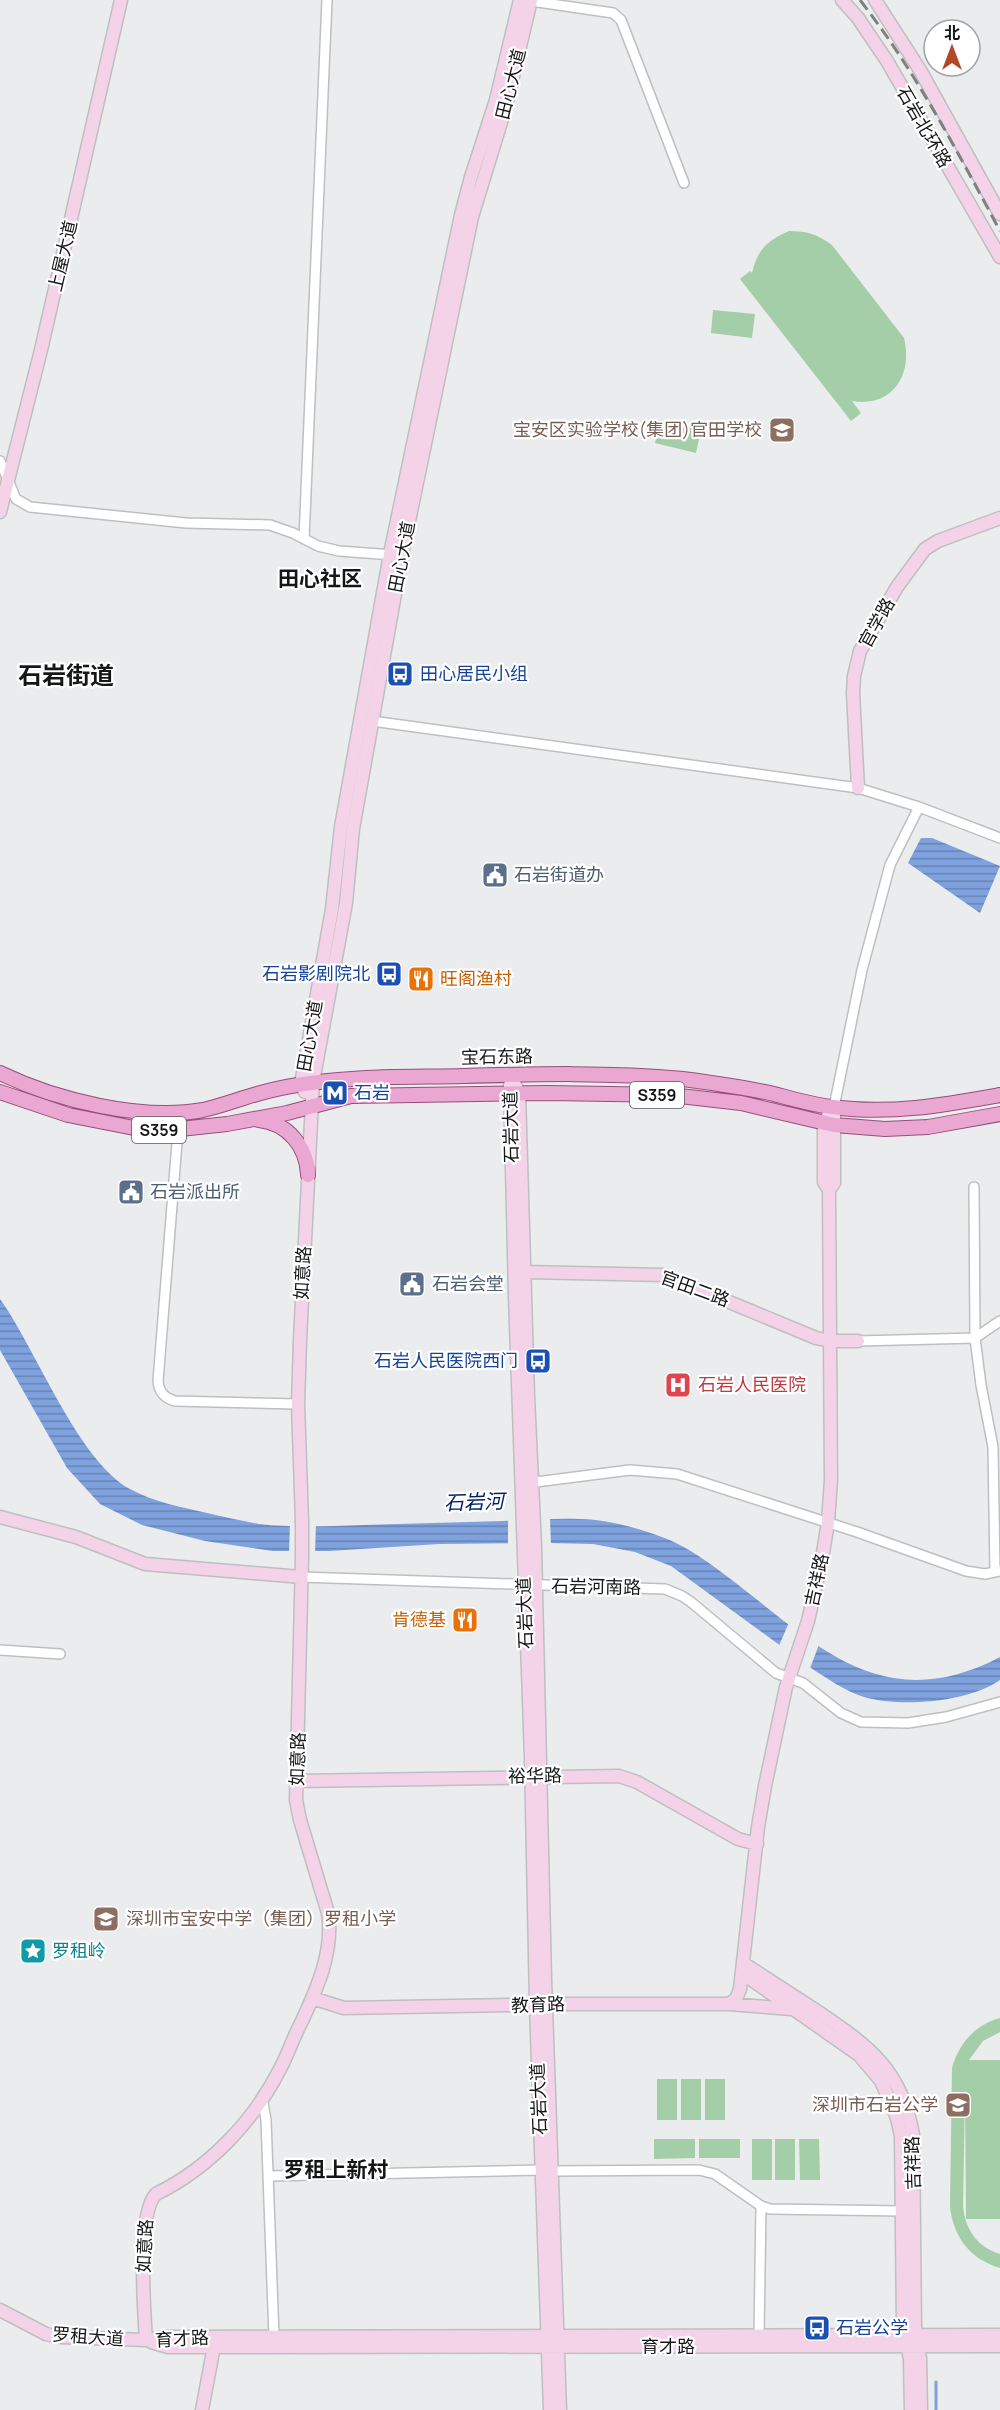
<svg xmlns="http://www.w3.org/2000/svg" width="1000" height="2410" viewBox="0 0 1000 2410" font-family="Manrope,'Noto Sans SC',sans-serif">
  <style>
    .green { fill: #a4cea7 }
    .water { fill: url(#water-rules) }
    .pier { fill: #ebeced }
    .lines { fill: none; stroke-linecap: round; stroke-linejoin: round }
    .stream { stroke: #7fa2de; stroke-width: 3 }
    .street-casing { stroke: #bebfc0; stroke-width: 12 }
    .secondary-casing { stroke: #bebfc0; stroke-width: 15 }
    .primary-casing { stroke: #964f7b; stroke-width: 16 }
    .street { stroke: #fff; stroke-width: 9 }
    .secondary { stroke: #f4d3e8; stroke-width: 12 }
    .primary { stroke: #e9a7d1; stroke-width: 14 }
    .rail { stroke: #7f8081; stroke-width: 3; stroke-dasharray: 12 6; stroke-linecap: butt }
    .secondary-bridge-casing { stroke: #bebfc0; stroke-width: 15; stroke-linecap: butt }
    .secondary-bridge { stroke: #f4d3e8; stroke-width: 12 }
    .labels { text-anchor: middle; stroke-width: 4.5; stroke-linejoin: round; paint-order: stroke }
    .shield { fill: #fff; stroke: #5b5c5c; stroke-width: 1.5 }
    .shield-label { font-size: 16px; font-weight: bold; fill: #151616 }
    .street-label { font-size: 18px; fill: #151616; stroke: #fff }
    .education-label { font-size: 18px; fill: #785e54; stroke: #fff; text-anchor: end }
    .transit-label { font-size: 18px; fill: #164399; stroke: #fff; text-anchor: start }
    .service-label { font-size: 18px; fill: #4e5e75; stroke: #fff; text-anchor: start }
    .food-label { font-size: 18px; fill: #c56008; stroke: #fff; text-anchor: start }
    .health-label { font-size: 18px; fill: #be3a42; stroke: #fff; text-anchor: start }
    .culture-label { font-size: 18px; fill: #0d838f; stroke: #fff; text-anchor: start }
    .water-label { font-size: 20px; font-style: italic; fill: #026; stroke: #fff }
    .quarter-label { font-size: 21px; font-weight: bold; fill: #151616; stroke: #fff }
    .district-label { font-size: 24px; font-weight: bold; fill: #151616; stroke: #fff }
  </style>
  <defs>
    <pattern id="water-rules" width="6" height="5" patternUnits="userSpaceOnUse" patternTransform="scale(1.5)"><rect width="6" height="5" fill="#7fa2de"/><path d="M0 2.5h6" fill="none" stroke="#6783b3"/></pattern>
  </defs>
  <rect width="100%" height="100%" fill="#ebeced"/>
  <path class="green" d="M789 231C807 231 817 234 832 245L904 338C913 374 893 408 852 401L861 413 851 421 740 279 750 271 752 273C757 250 768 240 789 231Z
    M713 310 755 314 752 338 711 333Z
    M660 420 701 430 696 453 655 443Z
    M1000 2018V2032L983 2041 969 2060H1000V2219H966L965 2094 963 2206C965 2229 977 2247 1000 2254V2268C970 2259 953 2237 950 2206L952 2068C959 2043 975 2025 1000 2018Z
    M657 2079H677V2120H657Z
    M681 2079H701V2120H681Z
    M705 2079H725V2120H705Z
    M654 2139H695V2158L654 2159Z
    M699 2139H740V2158H699Z
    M752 2139H772V2180H752Z
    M775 2139H795V2180H775Z
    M799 2139H819L820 2180H800Z"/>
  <path class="water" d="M921 838H932L1000 866 980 913 908 863Z
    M0 1299C36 1349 78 1461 130 1489 154 1502 181 1507 207 1513 224 1517 242 1521 259 1524 293 1528 329 1526 363 1525 410 1524 456 1522 503 1521 541 1520 581 1515 619 1524 643 1530 668 1537 689 1550 793 1614 863 1729 1000 1657V1680C969 1702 901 1708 864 1697 845 1691 828 1679 811 1668L671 1566 635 1552 593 1544 548 1543 439 1544 329 1551H273L205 1541 142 1525 100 1504 67 1468 0 1350Z"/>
  <path class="pier" d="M550 1516 551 1546H508V1518Z
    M290 1522 316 1523 315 1554H289Z
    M790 1620 820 1642 809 1671 778 1648Z"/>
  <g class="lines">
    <path class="stream" d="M936 2410V2382"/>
    <defs>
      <path id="street" d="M531 1 613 13 621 20 684 183
        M0 461 16 499 30 507 186 523 270 525 293 533 318 546 339 551 393 555
        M304 539 327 0
        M372 721 858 788 919 807 1000 838
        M834 1107 862 970 890 865 919 807
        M178 1130 158 1381C159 1392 164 1398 175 1401L298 1404
        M974 1187 975 1338 981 1385 993 1447 995 1572
        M858 1341 975 1338 1000 1321
        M528 1483 630 1470 677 1474 857 1532 966 1571 985 1574 1000 1571
        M301 1577 665 1589 682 1596 691 1602 776 1673 803 1683 841 1713 861 1722 908 1723 946 1717 1000 1702
        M0 1650 60 1654
        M262 2097 266 2120 274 2337
        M553 2171 699 2170 715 2174 761 2206 770 2209 903 2211
        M269 2176 542 2170
        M759 2335 761 2206"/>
      <path id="secondary" d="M842 0 858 18 887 61 1000 257
        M875 0 920 70 1000 214
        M0 512 41 350 121 0
        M858 788 853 693 854 676 860 651 897 587 925 549 938 541 1000 518
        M510 1075 519 1093 528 1396 535 1547 545 1979 560 2410
        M510 1085 515 1296 531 1758 536 2005 550 2410
        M305 1092 301 1084 332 909 341 827 390 554 461 215 471 177 496 100 520 0
        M828 1116 824 1123V1182L829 1190
        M525 1272 664 1275 816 1338 830 1341H858
        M0 1517 76 1537 145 1564 301 1577
        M302 1521 298 1404 300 1340 313 1082 346 903 353 829 402 555 472 217 506 106 531 0
        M297 1781 619 1776 637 1782 738 1839 757 1844
        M743 1963C768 1979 792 1995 817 2011 869 2046 902 2070 913 2135L915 2327 920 2358 921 2410
        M742 1973 859 2055 881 2081 897 2118 901 2136 903 2327 910 2359 911 2410
        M312 1998 344 2008 564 2004H729L791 2009
        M729 2004 736 1999 740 1989 758 1827 765 1786 786 1687 808 1621 822 1559 828 1522 831 1480 829 1190 834 1183V1107
        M0 2310 46 2334 61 2337 146 2340 168 2337 1000 2335
        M146 2340C144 2311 137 2213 156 2194 209 2168 253 2122 280 2069 288 2054 293 2038 301 2023 317 1989 334 1951 328 1913L300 1820 296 1800 302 1558
        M151 2342 168 2347H214L1000 2346
        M202 2410 215 2341"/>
      <path id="primary" d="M0 1073C56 1100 141 1121 203 1110 221 1106 239 1099 257 1094 288 1085 320 1081 352 1079 389 1076 427 1077 464 1076 537 1074 610 1072 683 1079 713 1083 744 1087 774 1094 793 1099 813 1105 833 1107 890 1115 944 1105 1000 1095
        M0 1092 68 1115 134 1128 171 1130 227 1124 287 1113 351 1096 548 1093 671 1095 741 1103 834 1125 885 1129 928 1127 1000 1114
        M259 1120C288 1123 307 1147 308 1175"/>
    </defs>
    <use href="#street" class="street-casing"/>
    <use href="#secondary" class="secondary-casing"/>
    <use href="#primary" class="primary-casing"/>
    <use href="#street" class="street"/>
    <use href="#secondary" class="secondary"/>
    <use href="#primary" class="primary"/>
    <path class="rail" d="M860 0C916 72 957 151 1000 231"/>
    <defs>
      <path id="secondary-bridge" d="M302 1558V1521"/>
    </defs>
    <use href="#secondary-bridge" class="secondary-bridge-casing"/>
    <use href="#secondary-bridge" class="secondary-bridge"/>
  </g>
  <defs>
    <symbol id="school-square" viewBox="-11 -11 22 22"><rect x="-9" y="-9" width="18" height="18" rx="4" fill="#8d6e63" stroke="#fff"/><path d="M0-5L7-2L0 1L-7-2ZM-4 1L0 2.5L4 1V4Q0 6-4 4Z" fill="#fff"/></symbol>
    <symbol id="bus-square" viewBox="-11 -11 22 22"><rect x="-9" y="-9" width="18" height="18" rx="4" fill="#1a4fb4" stroke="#fff"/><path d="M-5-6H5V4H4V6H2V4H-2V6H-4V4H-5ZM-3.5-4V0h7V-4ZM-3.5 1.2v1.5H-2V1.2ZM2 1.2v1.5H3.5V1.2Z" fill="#fff"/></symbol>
    <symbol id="civic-square" viewBox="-11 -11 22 22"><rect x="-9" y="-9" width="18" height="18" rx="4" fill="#5c6f8a" stroke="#fff"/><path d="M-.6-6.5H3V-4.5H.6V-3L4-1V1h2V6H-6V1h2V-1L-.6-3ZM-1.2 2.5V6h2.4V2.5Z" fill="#fff"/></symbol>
    <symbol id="restaurant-square" viewBox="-11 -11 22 22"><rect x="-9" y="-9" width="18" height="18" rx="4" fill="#e8710a" stroke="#fff"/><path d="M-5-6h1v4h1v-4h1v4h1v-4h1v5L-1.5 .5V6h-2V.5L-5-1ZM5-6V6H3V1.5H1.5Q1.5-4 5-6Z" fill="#fff"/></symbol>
    <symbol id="metro-square" viewBox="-11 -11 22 22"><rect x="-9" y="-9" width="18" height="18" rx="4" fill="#1a4fb4" stroke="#fff"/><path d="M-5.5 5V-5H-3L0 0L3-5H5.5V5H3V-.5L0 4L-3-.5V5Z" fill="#fff"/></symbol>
    <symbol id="hospital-square" viewBox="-11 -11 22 22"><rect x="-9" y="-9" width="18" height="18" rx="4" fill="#e0444e" stroke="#fff"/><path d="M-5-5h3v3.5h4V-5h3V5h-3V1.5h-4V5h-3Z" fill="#fff"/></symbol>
    <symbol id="sight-square" viewBox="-11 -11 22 22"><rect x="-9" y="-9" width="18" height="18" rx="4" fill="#0f9aa8" stroke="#fff"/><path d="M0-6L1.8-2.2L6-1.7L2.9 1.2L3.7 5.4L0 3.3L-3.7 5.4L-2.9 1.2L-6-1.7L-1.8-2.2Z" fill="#fff"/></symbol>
  </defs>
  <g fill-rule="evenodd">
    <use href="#school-square" x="767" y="415" width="30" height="30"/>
    <use href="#bus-square" x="385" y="659" width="30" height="30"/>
    <use href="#civic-square" x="480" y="860" width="30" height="30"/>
    <use href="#bus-square" x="374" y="959" width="30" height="30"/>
    <use href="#restaurant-square" x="406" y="964" width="30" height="30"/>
    <use href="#metro-square" x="320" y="1078" width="30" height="30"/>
    <use href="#civic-square" x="116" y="1177" width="30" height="30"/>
    <use href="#civic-square" x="397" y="1269" width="30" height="30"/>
    <use href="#bus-square" x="523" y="1346" width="30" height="30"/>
    <use href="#hospital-square" x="663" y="1370" width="30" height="30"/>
    <use href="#restaurant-square" x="450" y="1605" width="30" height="30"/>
    <use href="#school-square" x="91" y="1904" width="30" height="30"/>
    <use href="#sight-square" x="18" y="1936" width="30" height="30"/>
    <use href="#school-square" x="943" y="2090" width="30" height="30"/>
    <use href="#bus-square" x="802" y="2313" width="30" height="30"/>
  </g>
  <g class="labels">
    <g class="shield">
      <rect x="630" y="1082" width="54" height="26" rx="4.5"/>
      <rect x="132" y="1117" width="54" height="26" rx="4.5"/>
    </g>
    <g class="shield-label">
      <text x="657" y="1101">S359</text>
      <text x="159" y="1136">S359</text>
    </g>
    <g class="street-label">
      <text transform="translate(511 84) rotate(-76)" y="6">田心大道</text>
      <text transform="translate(924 127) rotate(60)" y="6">石岩北环路</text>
      <text transform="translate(63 256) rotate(-77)" y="6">上屋大道</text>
      <text transform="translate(402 557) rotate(-79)" y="6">田心大道</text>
      <text transform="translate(877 623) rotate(-61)" y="6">官学路</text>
      <text transform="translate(310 1036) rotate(-80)" y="6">田心大道</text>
      <text transform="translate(497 1057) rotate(-1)" y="6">宝石东路</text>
      <text transform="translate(511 1127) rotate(-91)" y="6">石岩大道</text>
      <text transform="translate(303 1273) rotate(-87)" y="6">如意路</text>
      <text transform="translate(695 1289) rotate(20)" y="6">官田二路</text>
      <text transform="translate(817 1580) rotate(-78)" y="6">吉祥路</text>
      <text transform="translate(596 1587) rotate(1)" y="6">石岩河南路</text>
      <text transform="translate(525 1613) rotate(-92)" y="6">石岩大道</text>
      <text transform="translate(298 1759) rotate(-88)" y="6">如意路</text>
      <text transform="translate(535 1776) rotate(-1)" y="6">裕华路</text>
      <text transform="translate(538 2005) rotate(-2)" y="6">教育路</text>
      <text transform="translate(539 2099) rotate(-92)" y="6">石岩大道</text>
      <text transform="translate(913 2163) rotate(-92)" y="6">吉祥路</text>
      <text transform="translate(145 2246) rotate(-87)" y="6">如意路</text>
      <text transform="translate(88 2337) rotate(4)" y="6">罗租大道</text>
      <text transform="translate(182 2339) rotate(-3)" y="6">育才路</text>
      <text x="668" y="2353">育才路</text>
    </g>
    <g class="education-label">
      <text x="762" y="436">宝安区实验学校(集团)官田学校</text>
      <text x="126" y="1925" text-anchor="start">深圳市宝安中学（集团）罗租小学</text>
      <text x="938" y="2111">深圳市石岩公学</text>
    </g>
    <g class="transit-label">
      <text x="420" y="680">田心居民小组</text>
      <text x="370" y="980" text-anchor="end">石岩影剧院北</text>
      <text x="354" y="1099">石岩</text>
      <text x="518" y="1367" text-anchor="end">石岩人民医院西门</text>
      <text x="836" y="2334">石岩公学</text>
    </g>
    <g class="service-label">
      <text x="514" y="881">石岩街道办</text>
      <text x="150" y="1198">石岩派出所</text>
      <text x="432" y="1290">石岩会堂</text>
    </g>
    <g class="food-label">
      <text x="440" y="985">旺阁渔村</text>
      <text x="446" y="1626" text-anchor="end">肯德基</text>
    </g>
    <g class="health-label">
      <text x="698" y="1391">石岩人民医院</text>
    </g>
    <g class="culture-label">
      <text x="52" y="1957">罗租岭</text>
    </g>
    <g class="water-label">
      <text transform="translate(474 1502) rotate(-2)" y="7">石岩河</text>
    </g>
    <g class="quarter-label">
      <text x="320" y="586">田心社区</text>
      <text x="336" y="2177">罗租上新村</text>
    </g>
    <g class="district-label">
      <text x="66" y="684">石岩街道</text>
    </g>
  </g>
  <g transform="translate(952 48)"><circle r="28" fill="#ffffff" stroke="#a1a2a2" stroke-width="1.5"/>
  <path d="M0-4.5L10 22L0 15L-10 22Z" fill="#b14927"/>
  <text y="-9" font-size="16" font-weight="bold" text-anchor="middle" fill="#151616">北</text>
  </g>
</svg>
